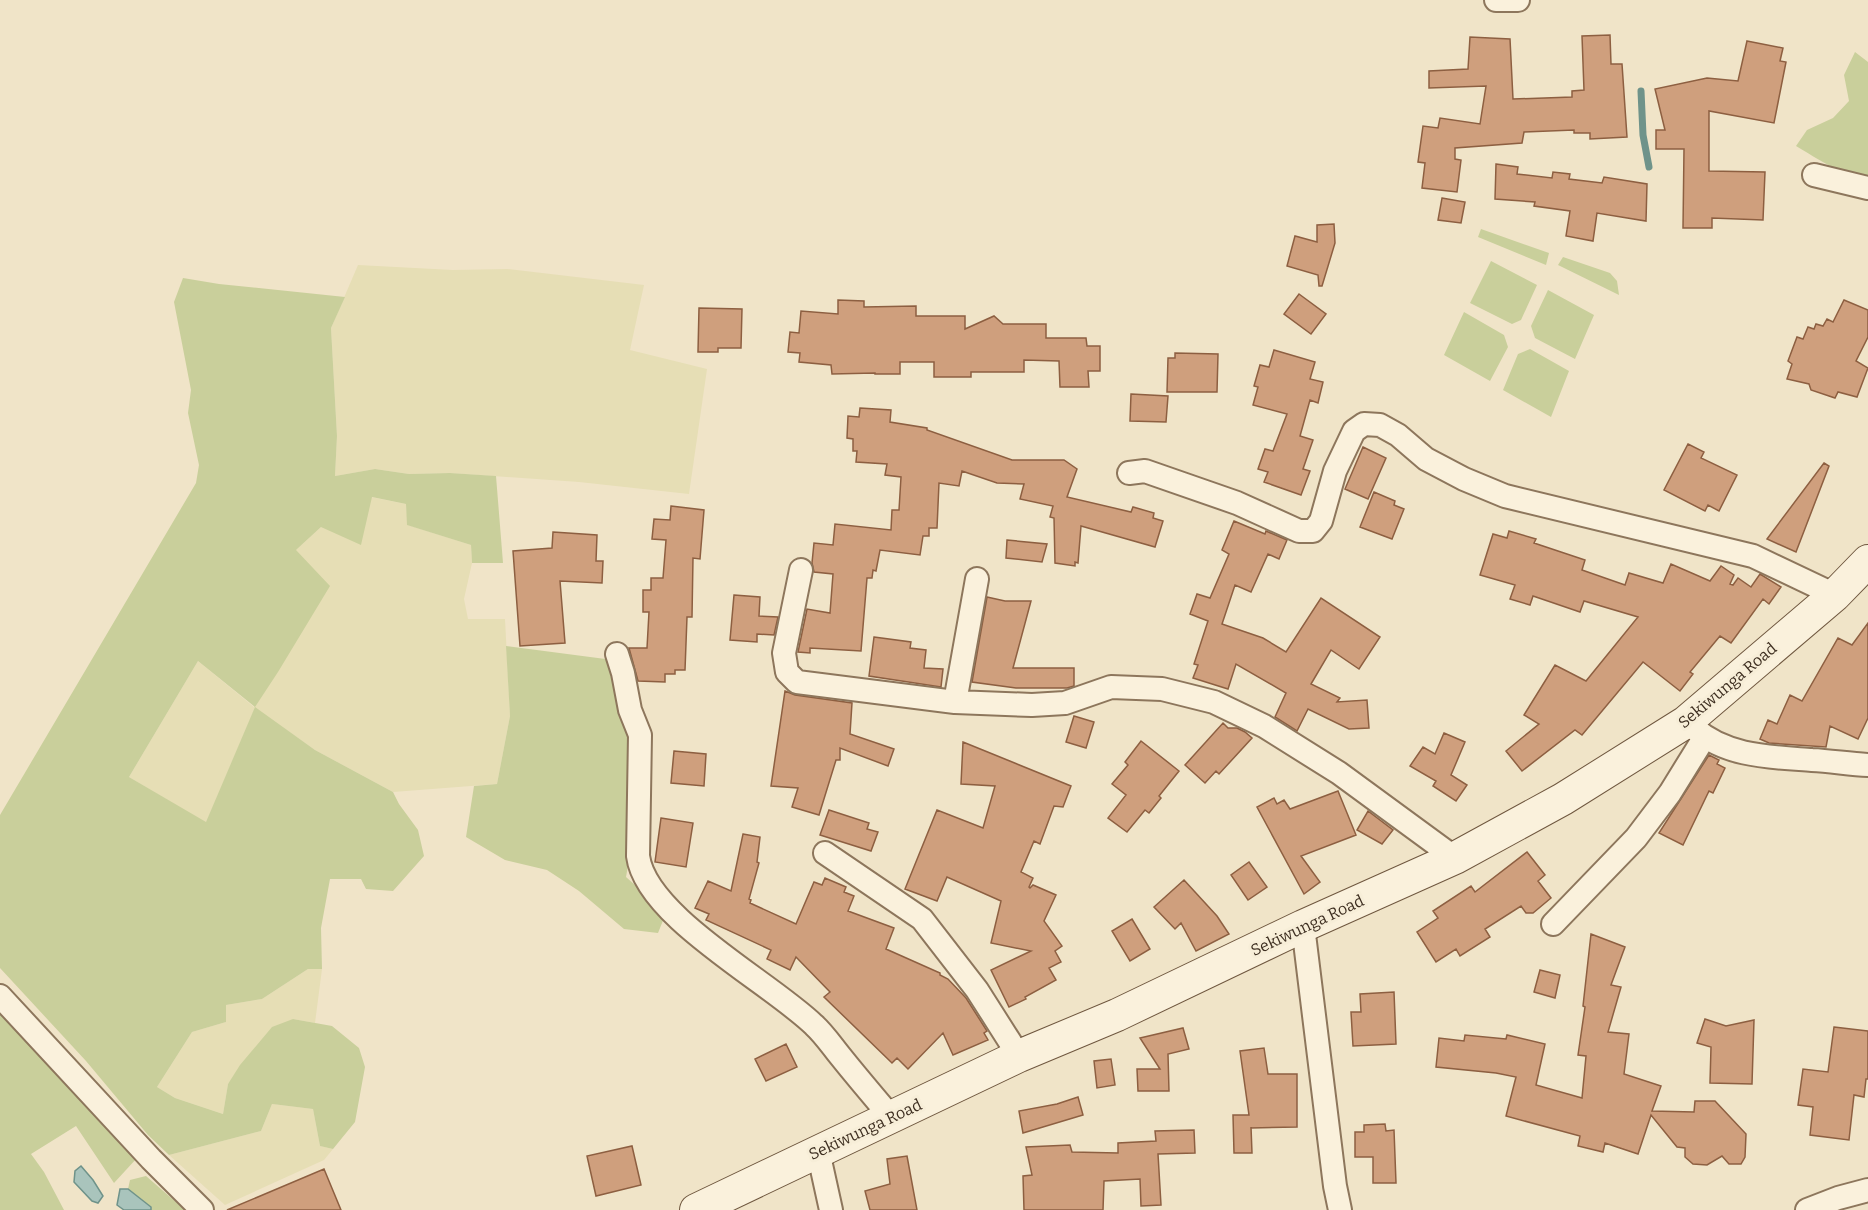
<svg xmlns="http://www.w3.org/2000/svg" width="1868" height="1210" viewBox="0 0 1868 1210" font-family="Bitter,serif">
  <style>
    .farmland { fill: #e6deb5 }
    .green { fill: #c9cf9b; fill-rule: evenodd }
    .water { fill: #a9c4bc; stroke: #6f938a; stroke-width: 1.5 }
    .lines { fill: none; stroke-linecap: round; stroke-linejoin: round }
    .stream { stroke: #6f938a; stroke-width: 7 }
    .building { fill: #cf9f7d; stroke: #8d5f41; stroke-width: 1.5 }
    .minor-casing { stroke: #8d765c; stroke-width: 26 }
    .secondary-casing { stroke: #6f573f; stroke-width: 34 }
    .minor { stroke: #faf1dc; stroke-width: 22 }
    .secondary { stroke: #faf1dc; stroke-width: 32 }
    .labels { text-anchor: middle; stroke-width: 6; stroke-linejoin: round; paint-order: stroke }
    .street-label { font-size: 16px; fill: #3d2e20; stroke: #f7eed8 }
  </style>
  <rect width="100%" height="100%" fill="#f0e4c8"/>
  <path class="farmland" d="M358 265 453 270 507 269 644 285 630 350 707 369 689 494 579 482 450 473 409 474 375 469 335 476 337 436 331 328Z
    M371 497 406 504 408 525 471 545 472 563 464 599 468 619H505L510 716 497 784 393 792 315 750 255 708 206 823 129 777 198 661 254 707 296 550 321 527Z
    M308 969H322L315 1023 293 1019 228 1084 223 1114 175 1098 157 1087 192 1032 226 1022V1005L262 999Z
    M272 1104 313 1109 320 1146 333 1149 324 1160 225 1205 169 1155 261 1131Z"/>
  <path class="green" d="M1855 52 1868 62V177C1842 176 1818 159 1796 146L1807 130 1833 118 1849 101 1844 75Z
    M1481 229 1549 253 1546 265 1478 237Z
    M1563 257 1610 273 1617 281 1619 295 1558 265Z
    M1491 261 1537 285 1521 320 1512 324 1470 303Z
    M183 278 219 284 345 297 331 328 337 436 335 476 375 469 409 474 450 473 496 476 503 563H472L471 545 407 525 406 504 372 497 361 545 321 527 296 550 330 586 278 672 255 707 315 750 393 792 399 804 418 830 424 856 393 891 366 889 361 879H330L321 928 322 969H308L262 999 226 1005V1022L192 1032 157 1087 175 1098 223 1114 228 1084 240 1065 272 1027 293 1019 332 1026 359 1048 365 1067 355 1122 333 1149 320 1146 313 1109 272 1104 261 1131 169 1155 148 1135 86 1061 0 968V815L196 483 199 465 188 413 191 390 174 302ZM198 661 255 707 206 822 129 777Z
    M1548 290 1594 315 1575 359 1535 338 1531 326Z
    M1464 312 1504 335 1508 347 1490 381 1444 355Z
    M1530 349 1569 371 1551 417 1503 390 1518 354Z
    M506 646 613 660 636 758 631 849 626 877 666 913 658 933 624 929 579 891 547 870 505 860 466 837 474 786 497 784 510 716Z
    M0 1009 53 1066 77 1096 137 1158 114 1183 76 1126 31 1154 44 1172 64 1210H0Z
    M146 1176 185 1210H151V1207L128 1189 130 1180Z"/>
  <path class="water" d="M81 1166 93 1180 103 1196 98 1203 92 1201 74 1182 75 1171Z
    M120 1189H128L151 1207V1210H124L117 1205Z"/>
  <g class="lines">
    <path class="stream" d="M1641 91 1643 135 1649 167"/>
  </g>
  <path class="building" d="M1610 35 1611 64H1622L1627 137 1590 139V133H1574V130L1524 132 1522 143 1455 148V159L1461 160 1457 192 1422 188 1425 163 1418 162 1423 126 1438 128 1440 118 1480 124 1486 86 1429 88V71L1468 69 1470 37 1510 39 1513 99 1572 97V91L1584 90 1582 36Z
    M1747 41 1783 48 1780 61 1786 62 1774 123 1709 111V171L1765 172 1763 220 1712 218V228H1683L1684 149H1656V130H1665L1655 89 1707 78 1738 81Z
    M1496 164 1518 167 1517 174 1552 178 1553 172 1570 174 1569 179 1602 183 1604 177 1647 184 1646 221 1597 213 1593 241 1566 236 1570 211 1534 206 1535 202 1495 199Z
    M1442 198 1465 202 1461 223 1438 220Z
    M1334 224 1335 243 1322 286H1319L1318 275 1287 266 1295 236 1317 242V225Z
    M1299 294 1326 314 1311 334 1284 314Z
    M838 300 864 301V307L916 306V316H965V329L994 316 1003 324H1046V338H1086L1087 346H1100V371H1088L1089 387H1060L1059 361 1024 360V372H971V377H934V362H900V374H875V373L832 374 831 365 799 362 800 353 788 352 790 332 799 333 801 311 838 314Z
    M1844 300 1868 310V337L1856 361 1868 368 1857 397 1838 392 1835 398 1811 390 1809 384 1787 379 1792 364 1788 361 1797 337 1803 339 1808 327 1814 329 1816 324 1823 326 1827 319 1833 322Z
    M699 308 742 309 741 348H718V352H698Z
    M1274 350 1315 362 1310 379 1323 382 1318 403 1310 400 1300 436 1313 440 1303 469 1310 471 1301 495 1264 482 1268 472 1258 469 1265 449 1273 451 1287 414 1253 405 1258 387 1254 386 1260 365 1269 367Z
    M1175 353 1218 354 1217 392H1167L1168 358H1175Z
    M1131 394 1168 396 1166 422 1130 421Z
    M860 408 891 410 890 422 927 428V430L1012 460H1064L1077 469 1067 497 1131 512 1133 507 1154 513 1153 518 1163 521 1155 547 1081 526 1078 563 1075 562V566L1055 563 1054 518 1050 517 1053 506 1020 499 1024 484 997 483 962 471 959 486 939 483 937 528H929V536H923L920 555 880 550 876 571 873 570 872 578H867L861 651 810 648V653L798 652 807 609 830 613 833 574 814 572 812 563 814 543 833 545 835 524 891 530 892 510H899L901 477 885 475 887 464 856 462 857 451H853V439L847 438 848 416 859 417Z
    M1688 444 1704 452 1701 458 1737 475 1719 511 1708 505 1705 511 1664 490Z
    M1363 447 1386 458 1368 499 1345 489Z
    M1824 463 1829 466 1796 552 1767 539Z
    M1374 492 1395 501 1394 505 1404 509 1392 539 1360 527Z
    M671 506 704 510 700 559 693 558 692 617H687L685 670H675V674H665V682L638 681 629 648H647L649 612H643V590H651V578H663L666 540 652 539 654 519 670 520Z
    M1234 521 1265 534 1266 531 1287 540 1279 559 1268 554 1251 592 1235 585 1222 624 1263 638 1286 652 1321 598 1380 637 1359 669 1331 650 1311 684 1340 698 1337 702 1367 700 1369 728 1349 729 1308 709 1297 731 1275 717 1286 693 1236 664 1228 689 1193 678 1198 665 1194 664 1208 621 1190 614 1197 594 1210 598 1229 554 1222 550Z
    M1509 531 1536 539 1534 543 1585 560 1582 570 1625 585 1629 573 1663 583 1671 564 1710 581 1721 566 1734 575 1730 584 1733 585 1738 578 1751 587 1760 574 1781 587 1769 604 1763 599 1731 643 1720 636 1690 672 1693 674 1680 691 1643 662 1582 735 1575 730 1522 771 1506 751 1539 724 1524 715 1555 665 1586 681 1638 617 1584 601 1580 612 1533 596 1530 605 1510 599 1515 585 1480 575 1493 534 1507 538Z
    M553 532 597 535 596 561H603L602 583 560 581 565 643 520 646 513 551 552 548Z
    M1007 540 1047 544 1042 562 1006 558Z
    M734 595 760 597 759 616 778 617 774 635 757 634V642L730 640Z
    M987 597 1005 601H1031L1013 668H1074V686L1067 688H1016L972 682Z
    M1868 623V718L1858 739 1830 726 1826 747 1769 743 1760 739 1768 720 1777 724 1790 695 1802 701 1838 638 1852 645Z
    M874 637 911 642 910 648 926 650 924 668 943 669 941 687 869 676Z
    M785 691 795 695 852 703 850 734 894 749 888 766 840 748V760H836L819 815 792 807 798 788 771 786Z
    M1074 716 1094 722 1086 748 1066 742Z
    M1223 723 1228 728H1237L1245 732 1252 738 1219 774 1216 771 1205 783 1185 765Z
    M1444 733 1465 742 1451 775 1467 785 1456 801 1433 786 1436 781 1410 766 1423 747 1435 754Z
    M1141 741 1179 771 1159 796 1161 798 1149 813 1145 810 1127 832 1108 818 1126 795 1112 784 1128 765 1125 762Z
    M963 742 1071 786 1063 807 1054 806 1040 844 1034 841 1021 872 1033 878 1029 887 1030 888 1033 885 1056 895 1044 921 1062 946 1055 951 1061 962 1049 968 1056 980 1025 997 1026 999 1009 1007 991 970 1031 951 991 943 1001 901 947 877 937 901 905 889 937 810 983 828 995 786 961 784Z
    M674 751 706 754 704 786 671 783Z
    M1709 755 1719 760 1717 764 1725 768 1713 793 1709 791 1683 845 1659 833Z
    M1338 791 1356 835 1301 856 1320 882 1304 894 1257 807 1274 798 1277 804 1284 800 1290 809Z
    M829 810 869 823 867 829 878 832 871 851 820 835Z
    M1368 811 1393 830 1382 844 1357 830Z
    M661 818 693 823 686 867 655 862Z
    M743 834 760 837 757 862 759 863 749 899 751 900 750 903 796 924 814 882 822 885 825 878 846 887 844 892 854 896 848 911 894 928 886 949 940 973V975L948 979 966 998 987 1031 984 1033 988 1040 953 1055 943 1033 908 1069 897 1058 892 1063 824 997 830 992 796 957 790 970 767 959 771 950 706 920 709 914 695 908 708 881 731 891Z
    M1527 852 1545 875 1538 881 1551 898 1533 913H1526L1521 906 1485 929 1490 937 1460 956 1456 949 1436 962 1417 932 1438 918 1433 911 1471 886 1475 892Z
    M1249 862 1267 887 1248 900 1231 875Z
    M1184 880 1217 916 1229 934 1196 951 1181 923 1175 929 1154 907Z
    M1132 919 1150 949 1130 961 1112 931Z
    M1591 934 1625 947 1611 985 1621 987 1608 1032 1629 1034 1624 1074 1661 1086 1652 1111 1694 1112 1695 1101H1715L1746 1134 1745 1157 1741 1164H1729L1722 1156 1707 1165 1693 1164 1685 1157V1148L1677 1147 1651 1115 1638 1154 1605 1143 1603 1152 1578 1146 1580 1136 1506 1116 1516 1077 1496 1073 1436 1067 1439 1038 1464 1041 1465 1035 1506 1039 1507 1035 1545 1044 1536 1085 1582 1098 1586 1056 1578 1055 1585 1007 1583 1006Z
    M1540 970 1560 975 1555 998 1534 992Z
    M1394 992 1396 1044 1353 1046 1351 1012H1361L1360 994Z
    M1705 1019 1726 1026 1754 1020 1752 1084 1710 1083 1711 1047 1697 1043Z
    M1834 1027 1868 1031V1079H1866L1864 1097 1854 1095 1849 1140 1810 1135 1813 1107 1798 1105 1803 1069 1828 1072Z
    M1183 1028 1189 1049 1168 1054 1169 1091H1138L1137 1069H1160L1140 1038Z
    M786 1044 797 1067 766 1081 755 1059Z
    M1264 1048 1268 1074H1297V1127L1251 1128V1127L1252 1153H1234L1233 1115H1249L1240 1051Z
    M1111 1059 1115 1085 1097 1088 1094 1061Z
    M1078 1097 1083 1115 1023 1133 1019 1111 1057 1104Z
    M1385 1124 1386 1131 1394 1130 1396 1183H1373V1157H1355V1132H1364V1125Z
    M1194 1130 1195 1153 1158 1154 1161 1205 1141 1206 1140 1179 1104 1181 1103 1210H1024L1023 1176 1032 1175 1026 1147 1070 1145 1072 1152 1118 1153V1143L1156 1141 1155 1131Z
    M632 1146 641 1185 596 1196 587 1156Z
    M907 1156 917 1210H870L865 1191 890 1184 887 1159Z
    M324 1169 341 1210H227Z"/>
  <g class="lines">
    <defs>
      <path id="minor" d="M1496 0H1518
        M1814 175 1868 188
        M1129 473 1145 471 1237 503 1299 531H1313L1321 521 1335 471 1354 431 1364 424 1380 425 1398 435 1426 459 1464 479 1505 496 1753 556 1835 595
        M801 570 784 653 787 672 797 682 955 702 1032 705 1065 703 1111 687 1162 689 1214 702 1264 726 1339 773 1455 858
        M617 654 623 673 630 710 640 735 638 856C646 917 770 982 814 1025 824 1034 832 1046 841 1057 857 1077 874 1097 891 1117
        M955 702 977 579
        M1694 728C1726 757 1772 757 1812 760 1831 761 1849 764 1868 765
        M825 853 922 919 977 990 1019 1056
        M1553 924 1636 838 1670 793 1704 738
        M1303 926 1335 1186 1340 1210
        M0 996 151 1159 202 1210
        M818 1151 831 1210
        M1807 1210 1838 1198 1868 1190"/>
      <path id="secondary" d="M696 1210 1019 1056 1117 1015 1303 926 1455 858 1563 799 1686 722 1835 595 1868 561"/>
    </defs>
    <use href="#minor" class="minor-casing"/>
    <use href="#secondary" class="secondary-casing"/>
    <use href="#minor" class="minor"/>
    <use href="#secondary" class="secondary"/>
  </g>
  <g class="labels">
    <g class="street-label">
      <text transform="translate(1727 685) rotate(-40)" y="6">Sekiwunga Road</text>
      <text transform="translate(1307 925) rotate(-25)" y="6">Sekiwunga Road</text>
      <text transform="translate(865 1129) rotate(-25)" y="6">Sekiwunga Road</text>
    </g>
  </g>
</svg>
